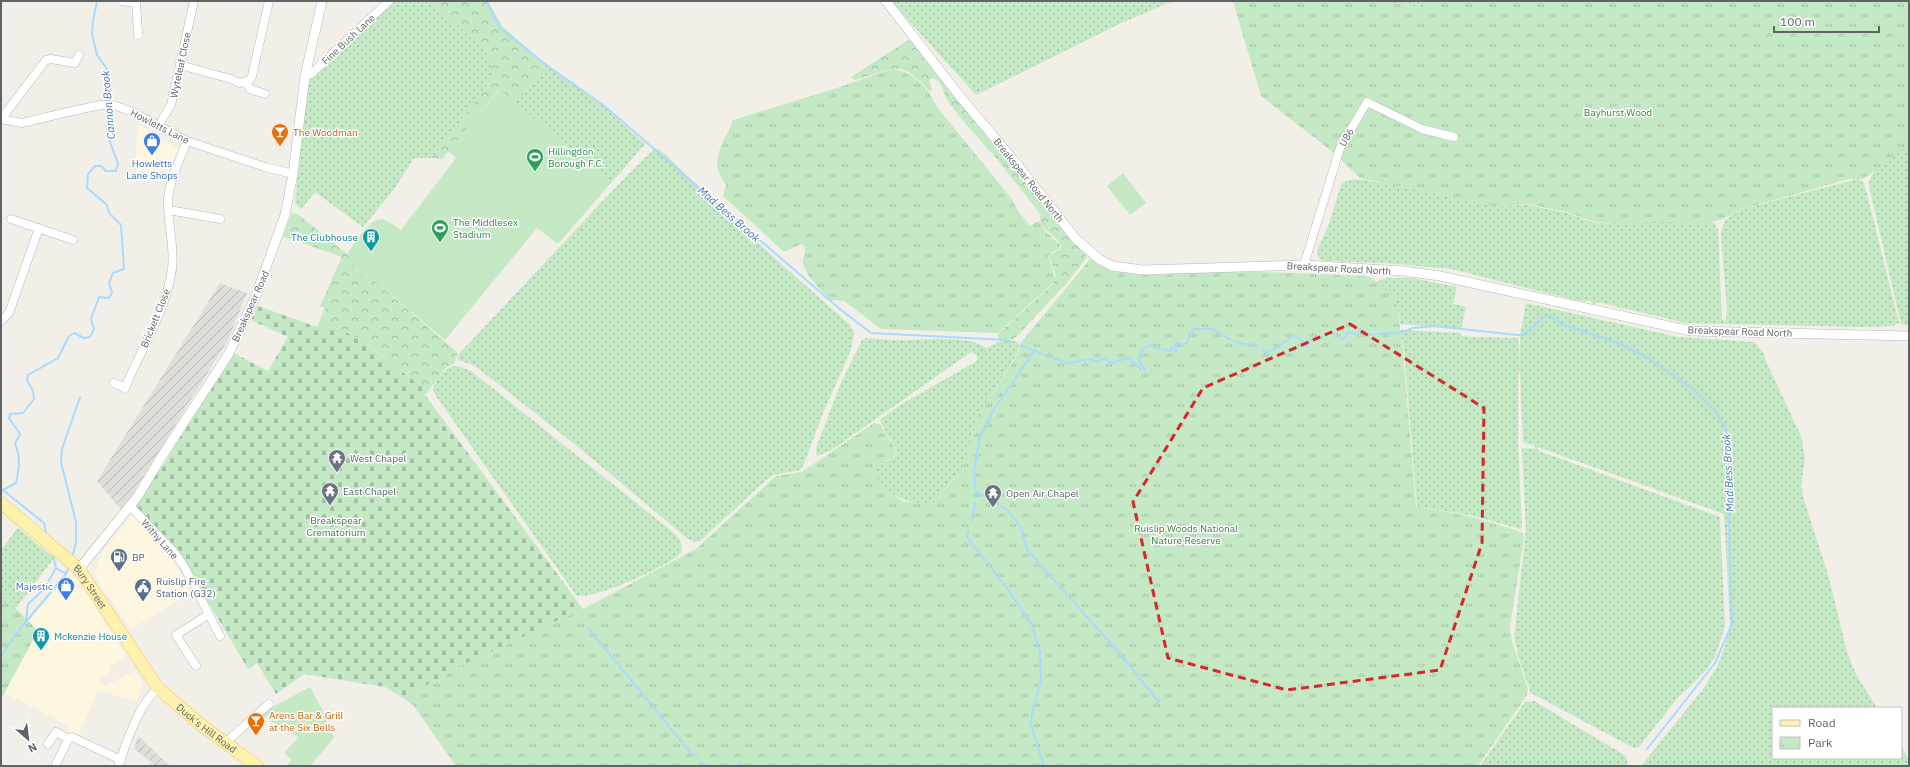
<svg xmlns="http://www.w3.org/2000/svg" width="1910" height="767" viewBox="0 0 1910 767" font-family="'IBM Plex Sans',sans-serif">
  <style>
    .commercial { fill: #fef7e0 }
    .industrial { fill: url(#industrial-furrows) }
    .grass { fill: url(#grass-dots) }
    .forest { fill: url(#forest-crowns) }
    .cemetery { fill: url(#cemetery-stones) }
    .park { fill: url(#park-tufts) }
    .garden { fill: #c5e8c5 }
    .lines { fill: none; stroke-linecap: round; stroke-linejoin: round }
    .stream { stroke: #aadaff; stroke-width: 2 }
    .minor-casing { stroke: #b5b8bc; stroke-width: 9 }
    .tertiary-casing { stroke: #b5b8bc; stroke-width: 10 }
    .primary-casing { stroke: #f2c960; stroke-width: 13 }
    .minor { stroke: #fff; stroke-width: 8 }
    .tertiary { stroke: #fff; stroke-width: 9 }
    .primary { stroke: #fff2af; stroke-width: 12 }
    .marked { fill: none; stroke: #d62828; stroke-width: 3; stroke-dasharray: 8 5; stroke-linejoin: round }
    .labels { text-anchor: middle; stroke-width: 3; stroke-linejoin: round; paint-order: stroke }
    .street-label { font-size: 10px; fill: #5f6368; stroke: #fff }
    .park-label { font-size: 10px; fill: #348238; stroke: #fff }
    .food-label { font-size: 10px; fill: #c56008; stroke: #fff; text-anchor: start }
    .leisure-label { font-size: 10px; fill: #27864d; stroke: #fff; text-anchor: start }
    .shop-label { font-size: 10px; fill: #366cbe; stroke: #fff }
    .culture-label { font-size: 10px; fill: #0d838f; stroke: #fff; text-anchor: end }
    .worship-label { font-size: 10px; fill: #5b616d; stroke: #fff; text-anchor: start }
    .service-label { font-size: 10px; fill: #4e5e75; stroke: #fff; text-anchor: start }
    .water-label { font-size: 11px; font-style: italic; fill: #4174aa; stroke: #fff }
  </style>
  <defs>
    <pattern id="industrial-furrows" width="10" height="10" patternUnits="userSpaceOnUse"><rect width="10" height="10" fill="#e0deda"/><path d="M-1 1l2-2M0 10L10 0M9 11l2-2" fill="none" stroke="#b9b8b5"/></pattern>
    <pattern id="grass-dots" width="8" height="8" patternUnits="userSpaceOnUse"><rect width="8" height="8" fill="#c5e8c5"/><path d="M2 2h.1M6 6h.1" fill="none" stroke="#a3c0a4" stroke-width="1.8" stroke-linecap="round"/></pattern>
    <pattern id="forest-crowns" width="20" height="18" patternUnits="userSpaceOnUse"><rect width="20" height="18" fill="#c5e8c5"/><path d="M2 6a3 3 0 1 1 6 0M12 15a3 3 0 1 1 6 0" fill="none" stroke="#a3c0a4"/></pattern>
    <pattern id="cemetery-stones" width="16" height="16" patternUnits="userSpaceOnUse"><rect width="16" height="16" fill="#c5e8c5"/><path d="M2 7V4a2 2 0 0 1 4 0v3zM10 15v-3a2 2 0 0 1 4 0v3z" fill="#a3c0a4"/></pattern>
    <pattern id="park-tufts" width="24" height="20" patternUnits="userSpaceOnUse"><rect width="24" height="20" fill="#c5e8c5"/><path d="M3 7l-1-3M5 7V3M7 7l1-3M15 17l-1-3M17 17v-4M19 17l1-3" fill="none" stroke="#a3c0a4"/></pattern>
  </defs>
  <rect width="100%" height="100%" fill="#f1efe8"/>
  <path class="commercial" d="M137 124 188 154 180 169 136 172Z
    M132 515 167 551 191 593 131 629 100 584 95 573 103 551Z
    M71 571 91 599 126 657 108 666 111 672 98 678 103 687 135 671 143 682 137 702 98 690 79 735 69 732 71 727 5 693 38 631 29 621Z"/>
  <path class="industrial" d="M220 283 247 293 228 340 122 511 97 481Z
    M138 736 170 766H149L151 762 134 749Z"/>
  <path class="grass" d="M395 1H430L485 50 495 75 432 158H416L413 159 395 188 363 227 315 192 301 209 295 203 307 82Z
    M891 1H1173L1119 24 976 95Z
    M1377 1H1426L1425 8Z
    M546 65 602 105 645 144 611 183 514 101 523 95Z
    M1909 145V326L1901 324 1869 186C1870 166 1894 156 1909 145Z
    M654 149H658L666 155 724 213 850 325 854 332 851 350 823 413 804 464 800 470 774 475 766 480 700 541 695 542 688 539 582 450 474 365 458 360 459 354 615 188Z
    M1355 179 1389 184 1493 206 1527 205 1567 213 1591 222 1622 225 1644 222H1675L1697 225 1711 222 1715 224 1718 230 1722 319 1724 321 1726 319 1727 310 1721 236C1723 219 1728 217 1743 209L1858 179 1864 183 1868 198 1899 323 1893 326 1862 327 1686 323 1597 302 1595 304H1592L1591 301H1579L1451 269 1385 263 1324 261 1319 259 1317 250 1328 227 1341 185 1345 181Z
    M1388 278H1412L1457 287 1453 304 1466 307 1461 329 1400 324 1396 297 1388 293 1378 282 1379 280Z
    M1526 303 1678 337 1754 342 1764 354 1765 359 1801 436 1805 459 1801 486 1804 500 1829 578 1847 652 1856 674 1877 708H1773V758H1901V747L1909 760V766H1641L1703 689 1717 667 1725 646 1730 625 1724 514 1538 447 1537 449 1539 451 1720 517 1725 626 1719 645 1714 658 1707 669 1676 700 1639 747 1634 748 1531 693 1519 658 1514 638 1526 530 1522 448 1534 449 1535 447 1534 445 1524 443 1523 441 1520 373 1519 372 1518 374V445L1522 527 1520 529 1474 516 1417 506 1404 350 1400 330H1404L1460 333 1462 336 1469 337 1518 338 1519 369 1520 336Z
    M866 338C876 339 886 340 897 340 919 341 969 334 986 348L982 351C992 345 1009 334 1019 344L1018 351 1011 364 978 416 962 472 952 480 931 506C909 503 881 495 874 470L894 457 897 450 885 431 880 420 900 405 977 361V355L971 352 830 451 817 456 816 448 841 383 862 340Z
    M454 366 461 367 471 371 674 533C680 539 683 543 681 553 670 565 591 602 576 595L436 396 433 389C437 378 443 369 454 366Z
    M18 528 54 558 16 608 1 593V550Z
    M1534 701 1626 756 1628 763 1627 766H1480L1525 702Z"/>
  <path class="forest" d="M430 1H488L502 26 546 65 520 98 514 101 499 89 442 159 432 158 495 75 485 50Z
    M913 37 1087 257 1067 283 1014 339 999 341 998 334 1053 284 1056 276 1049 256 1061 248C1059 239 1053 237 1047 231 1044 228 1042 224 1040 220L1041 215 996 158 958 115 946 98 942 87 937 80 933 78 929 80 932 90 930 92C900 56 892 71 854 80L851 77Z
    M292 213 299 215 347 254C351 265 358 275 370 277L458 353 454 364 446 367 429 390C397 372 374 343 339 329 333 327 324 328 317 327L325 308 320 306 342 257 283 236Z"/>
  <path class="cemetery" d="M258 306 317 327C324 328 334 327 339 329 374 344 397 372 429 390L425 395 583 609 467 663 403 698 385 687 304 674 276 694 257 663 248 669 182 558 134 506 164 464 217 376 234 353 268 371 288 337 251 320Z"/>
  <path class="park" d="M1233 1H1377L1425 8 1426 1H1909V145C1903 149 1865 179 1862 179 1858 180 1853 179 1849 179L1742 209 1723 219 1697 225 1675 222H1644L1622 225 1591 221 1567 212 1527 204 1493 206 1360 178 1334 153 1261 96Z
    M892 69C915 72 927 87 937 107L1011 198 1018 211 1030 226 1039 220 1045 231 1059 244 1060 248 1051 253 1048 256 1056 280 998 333 881 329 844 301 830 300C821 289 807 278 803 264 802 257 807 252 804 245L801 244 786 251H783L723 196 726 185C723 180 720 176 718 171 713 154 728 135 733 120L831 90Z
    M1090 259C1130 285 1175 271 1220 271 1269 272 1317 274 1366 276 1378 279 1385 291 1396 297L1403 352 1416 506 1473 517 1518 531 1523 533 1524 538 1510 626 1512 641 1528 689 1527 695 1478 766H456L413 705 403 698 467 663 583 609 696 549 776 476 802 472 874 423 880 424 896 450 894 456 874 470 881 484 898 498 905 502 932 505 953 480 962 472 978 416 1012 364 1019 351 1020 344Z
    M1 593 38 631 1 699Z"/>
  <path class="garden" d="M500 89 611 183 558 244 537 228 445 340 370 277C358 275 351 265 347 254 354 245 371 214 385 220 390 222 396 227 401 230L456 158 448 151Z
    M1123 173 1146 203 1130 215 1107 186Z
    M310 687 323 711 334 738 310 766H287L292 760 284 753 298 738 285 727 281 731 270 720 274 717 270 713 252 729 248 726 271 708Z"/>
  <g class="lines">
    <path class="stream" d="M97 1 93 21 92 34 97 55 107 69V102
      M486 1 500 28 549 67 602 104 841 310 871 333 1006 340 1011 342
      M1330 333H1332L1337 337 1342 339 1347 335V332L1357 334 1360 329 1368 335 1403 332 1413 328 1434 326 1517 335H1523L1545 316H1550L1562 324 1618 343 1646 357 1693 389 1716 412 1725 427 1729 458 1728 499 1732 624 1715 663 1647 749
      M1021 345 1042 354
      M1262 349 1266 353C1272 351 1289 340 1293 335L1300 339 1307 347 1310 340 1323 337
      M1049 357 1069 363 1090 359 1097 362 1105 358 1110 363 1129 358 1140 369 1145 370 1144 367 1141 365C1138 355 1140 348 1151 345L1155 348 1170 351 1172 347 1176 352V342L1182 346 1187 343 1190 333 1194 329H1212L1235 342 1257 346
      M977 492 984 496
      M976 496 974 472 980 437 993 411 1034 351
      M994 501 1009 512 1021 527 1027 549 1037 561 1121 655 1159 702
      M972 521 975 503
      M968 531 967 537 1007 588 1032 625 1040 652 1041 681 1030 722 1044 766
      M46 533 44 523 3 490 16 483C19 469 21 458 15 444L20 434 9 418 10 414 23 413 34 399 33 391 27 380 28 375 58 358 69 336 74 333 84 338 90 337 94 329 91 319 99 297 107 298 110 297 112 292 109 283 113 273 124 269 121 225 110 214 106 204 87 188 88 174 95 166H101L106 171H116L118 163 108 137 107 107
      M73 554 76 542V522L61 462 62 449 80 397
      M56 568 66 574
      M26 621 28 604 44 589 56 568 52 552
      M589 629 690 752 697 757
      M1 656 19 630 66 574 69 566
      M701 762 707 766
      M736 766 740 764 742 766"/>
    <defs>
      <path id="minor" d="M122 1 135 3
        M136 1 138 35
        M180 65 231 79 239 83 249 81 252 76 269 1
        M305 76 311 74 389 1
        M246 83 250 89 265 94
        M1 119 22 123 72 111 101 105H113L133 112 187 141 265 167 293 174
        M1 119 46 60 51 59 75 63 79 55
        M158 126 171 105 194 1
        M169 210 220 219
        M11 219 73 240
        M1304 265 1340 148 1367 102 1422 129 1454 137
        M1 321 9 313 39 228
        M114 383 125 388C141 349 166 311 172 269 175 245 167 222 168 199 170 179 180 159 187 141
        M131 507 175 553 185 568 220 636
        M196 666 176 635 209 614
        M226 742 269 704
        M48 744 56 732 69 739
        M55 766 68 740 72 737 121 760
        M118 766C128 740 137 707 158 688"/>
      <path id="tertiary" d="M886 1 958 94 1020 168 1076 239 1099 259 1112 266 1143 270 1304 265 1403 271 1440 276 1691 331 1909 336
        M79 569 138 496 160 459 228 355 255 298 285 215 293 174 305 76 322 1"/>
      <g id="primary">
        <path id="s1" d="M1 503 79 569 158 688 200 724 257 766"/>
      </g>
    </defs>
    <use href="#minor" class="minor-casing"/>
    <use href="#tertiary" class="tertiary-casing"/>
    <use href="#primary" class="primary-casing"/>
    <use href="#minor" class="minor"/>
    <use href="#tertiary" class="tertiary"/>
    <use href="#primary" class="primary"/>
  </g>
  <path class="marked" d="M1350 324 1484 408 1482 543 1440 670 1287 690 1168 658 1133 502 1203 388Z"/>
  <defs>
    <symbol id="bar-pin" viewBox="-11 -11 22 30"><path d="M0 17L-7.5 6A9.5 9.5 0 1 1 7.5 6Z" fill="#e8710a" stroke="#fff"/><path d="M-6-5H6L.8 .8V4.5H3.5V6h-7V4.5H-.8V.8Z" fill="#fff"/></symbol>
    <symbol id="shop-pin" viewBox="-11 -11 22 30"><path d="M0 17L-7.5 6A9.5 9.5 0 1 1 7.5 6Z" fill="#3f7fe0" stroke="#fff"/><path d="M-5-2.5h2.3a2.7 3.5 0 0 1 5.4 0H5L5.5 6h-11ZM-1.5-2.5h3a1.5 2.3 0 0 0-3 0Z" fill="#fff"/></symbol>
    <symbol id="stadium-pin" viewBox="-11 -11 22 30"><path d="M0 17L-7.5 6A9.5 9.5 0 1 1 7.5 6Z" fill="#2e9e5b" stroke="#fff"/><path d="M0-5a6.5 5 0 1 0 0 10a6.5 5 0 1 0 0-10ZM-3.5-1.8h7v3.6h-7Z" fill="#fff"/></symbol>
    <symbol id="building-pin" viewBox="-11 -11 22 30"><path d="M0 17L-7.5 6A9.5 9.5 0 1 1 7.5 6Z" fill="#0f9aa8" stroke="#fff"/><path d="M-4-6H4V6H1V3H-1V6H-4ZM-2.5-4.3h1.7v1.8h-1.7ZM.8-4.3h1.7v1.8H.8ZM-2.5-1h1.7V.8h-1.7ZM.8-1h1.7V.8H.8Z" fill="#fff"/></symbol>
    <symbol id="temple-pin" viewBox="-11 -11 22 30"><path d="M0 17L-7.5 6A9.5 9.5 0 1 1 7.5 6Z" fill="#6b7280" stroke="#fff"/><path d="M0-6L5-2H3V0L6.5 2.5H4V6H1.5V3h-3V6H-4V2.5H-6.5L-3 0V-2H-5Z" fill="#fff"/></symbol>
    <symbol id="fuel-pin" viewBox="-11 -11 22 30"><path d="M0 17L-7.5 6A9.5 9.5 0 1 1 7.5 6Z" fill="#5c6f8a" stroke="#fff"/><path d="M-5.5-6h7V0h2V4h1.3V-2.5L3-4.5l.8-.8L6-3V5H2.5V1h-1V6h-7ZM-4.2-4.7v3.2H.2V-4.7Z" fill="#fff"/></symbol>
    <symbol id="civic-pin" viewBox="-11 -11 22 30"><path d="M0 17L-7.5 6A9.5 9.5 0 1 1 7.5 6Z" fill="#5c6f8a" stroke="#fff"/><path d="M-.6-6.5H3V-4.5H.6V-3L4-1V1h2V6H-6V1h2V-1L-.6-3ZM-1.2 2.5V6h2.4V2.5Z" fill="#fff"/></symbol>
  </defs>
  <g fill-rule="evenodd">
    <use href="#bar-pin" x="270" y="122" width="20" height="27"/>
    <use href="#shop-pin" x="142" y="131" width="20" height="27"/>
    <use href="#stadium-pin" x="525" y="147" width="20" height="27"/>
    <use href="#stadium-pin" x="430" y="218" width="20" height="27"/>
    <use href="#building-pin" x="361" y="227" width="20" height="27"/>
    <use href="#temple-pin" x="327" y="448" width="20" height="27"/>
    <use href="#temple-pin" x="320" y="481" width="20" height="27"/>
    <use href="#temple-pin" x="983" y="483" width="20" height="27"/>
    <use href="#fuel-pin" x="109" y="547" width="20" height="27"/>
    <use href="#shop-pin" x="56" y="576" width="20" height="27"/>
    <use href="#civic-pin" x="133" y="577" width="20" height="27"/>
    <use href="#building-pin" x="31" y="626" width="20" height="27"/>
    <use href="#bar-pin" x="246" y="711" width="20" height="27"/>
  </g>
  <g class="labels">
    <g class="street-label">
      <text transform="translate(348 39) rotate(-43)" y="4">Fine Bush Lane</text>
      <text transform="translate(180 65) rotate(-78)" y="4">Wyteleaf Close</text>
      <text transform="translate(160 126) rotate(27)" y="4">Howletts Lane</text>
      <text transform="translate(1346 137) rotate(-60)" y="4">U86</text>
      <text transform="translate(1029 180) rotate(51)" y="4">Breakspear Road North</text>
      <text transform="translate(1339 268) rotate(3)" y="4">Breakspear Road North</text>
      <text transform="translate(250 306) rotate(-66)" y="4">Breakspear Road</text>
      <text transform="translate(155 318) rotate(-68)" y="4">Brickett Close</text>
      <text transform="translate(1740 331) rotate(2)" y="4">Breakspear Road North</text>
      <text transform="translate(160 539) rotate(48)" y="4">Withy Lane</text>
      <text dy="4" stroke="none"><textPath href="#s1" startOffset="123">Bury Street</textPath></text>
      <text dy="4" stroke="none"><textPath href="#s1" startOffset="308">Duck's Hill Road</textPath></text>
    </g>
    <g class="park-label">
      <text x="1618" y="116">Bayhurst Wood</text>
      <text x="336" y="524">Breakspear<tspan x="336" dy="12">Crematorium</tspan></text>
      <text x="1186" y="532">Ruislip Woods National<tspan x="1186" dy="12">Nature Reserve</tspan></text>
    </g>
    <g class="food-label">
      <text x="293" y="136">The Woodman</text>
      <text x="269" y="719">Arens Bar &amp; Grill<tspan x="269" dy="12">at the Six Bells</tspan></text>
    </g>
    <g class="leisure-label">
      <text x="548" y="155">Hillingdon<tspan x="548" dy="12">Borough F.C.</tspan></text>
      <text x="453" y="226">The Middlesex<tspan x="453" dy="12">Stadium</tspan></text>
    </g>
    <g class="shop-label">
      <text x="152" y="167">Howletts<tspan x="152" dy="12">Lane Shops</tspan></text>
      <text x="53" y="590" text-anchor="end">Majestic</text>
    </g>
    <g class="culture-label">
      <text x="358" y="241">The Clubhouse</text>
      <text x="54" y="640" text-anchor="start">Mckenzie House</text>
    </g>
    <g class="worship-label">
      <text x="350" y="462">West Chapel</text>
      <text x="343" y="495">East Chapel</text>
      <text x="1006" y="497">Open Air Chapel</text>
    </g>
    <g class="service-label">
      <text x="132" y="561">BP</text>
      <text x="156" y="585">Ruislip Fire<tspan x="156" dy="12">Station (G32)</tspan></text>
    </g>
    <g class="water-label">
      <text transform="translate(108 105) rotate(-95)" y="4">Cannon Brook</text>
      <text transform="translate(729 214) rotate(41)" y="4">Mad Bess Brook</text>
      <text transform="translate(1728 473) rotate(-93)" y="4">Mad Bess Brook</text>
    </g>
  </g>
  <rect width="1910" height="767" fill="none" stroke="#5f6368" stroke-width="4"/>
  <rect x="1772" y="707" width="130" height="52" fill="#ffffff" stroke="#bfc1c3"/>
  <rect x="1780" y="720" width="20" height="6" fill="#fff2af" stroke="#bfc1c3"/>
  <text x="1808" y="727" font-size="12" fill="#5f6368">Road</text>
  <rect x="1780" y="737" width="20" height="12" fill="url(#park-tufts)" stroke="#bfc1c3"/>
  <text x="1808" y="747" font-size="12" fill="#5f6368">Park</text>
  <g transform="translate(28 739) rotate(152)" stroke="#ffffff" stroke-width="3" paint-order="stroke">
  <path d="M0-3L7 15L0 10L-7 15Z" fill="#5f6368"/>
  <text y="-6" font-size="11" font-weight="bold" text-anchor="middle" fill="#5f6368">N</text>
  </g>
  <path d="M1774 26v6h105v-6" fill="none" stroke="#5f6368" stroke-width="2"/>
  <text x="1780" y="26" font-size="12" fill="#5f6368" stroke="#ffffff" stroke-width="3" paint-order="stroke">100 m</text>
</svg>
